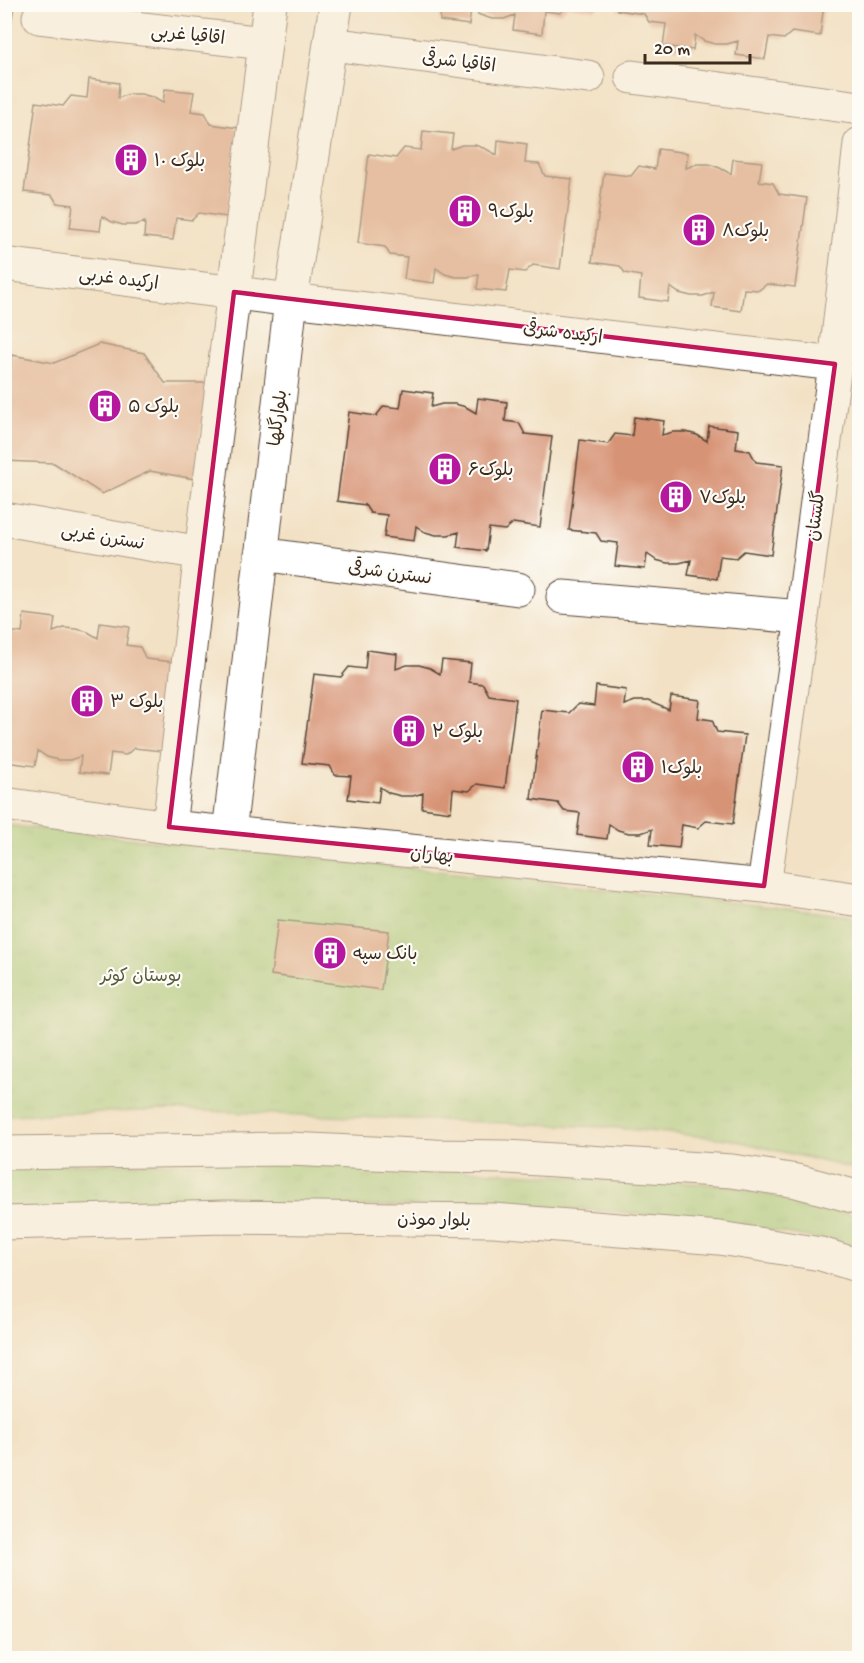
<svg xmlns="http://www.w3.org/2000/svg" width="864" height="1663" viewBox="0 0 864 1663" font-family="'Gochi Hand','Playpen Sans Arabic',sans-serif">
  <style>
    .grass { fill: url(#grass-tufts); stroke: #6c7c4d; stroke-width: 1.5 }
    .building { fill: #d79374 }
    .lines { fill: none; stroke-linecap: round; stroke-linejoin: round }
    .minor-casing { stroke: #564537; stroke-width: 35 }
    .major-casing { stroke: #564537; stroke-width: 35 }
    .minor { stroke: #fff; stroke-width: 33 }
    .major { stroke: #fff; stroke-width: 33 }
    .marked { fill: none; stroke: #c2185b; stroke-width: 4.5; stroke-linejoin: round }
    .labels { text-anchor: middle; stroke-width: 4.5; stroke-linejoin: round; paint-order: stroke }
    .street-label { font-size: 18px; fill: #3b2a1e; stroke: #fdfcf7 }
    .poi-label { font-size: 18px; fill: #3b2a1e; stroke: #fdfcf7; text-anchor: start }
    .park-label { font-size: 18px; fill: #585b3a; stroke: #fdfcf7 }
  </style>
  <defs>
    <pattern id="grass-tufts" width="24" height="20" patternUnits="userSpaceOnUse" patternTransform="scale(1.5)"><rect width="24" height="20" fill="#9dcd7c"/><path d="M3 7l-1-3M5 7V3M7 7l1-3M15 17l-1-3M17 17v-4M19 17l1-3" fill="none" stroke="#88b06b"/></pattern>
  </defs>
  <rect width="100%" height="100%" fill="#fdfcf7"/>
  <filter id="ink" filterUnits="userSpaceOnUse"><feTurbulence type="fractalNoise" baseFrequency=".0167" numOctaves="2"/><feDisplacementMap in="SourceGraphic" scale="12" xChannelSelector="R" yChannelSelector="G"/><feConvolveMatrix kernelMatrix="1 2 1 2 8 2 1 2 1" color-interpolation-filters="sRGB"/></filter>
  <filter id="wash" filterUnits="userSpaceOnUse"><feTurbulence type="fractalNoise" baseFrequency=".008" numOctaves="4" result="noise"/><feDisplacementMap in="SourceGraphic" scale="24" xChannelSelector="R" yChannelSelector="G"/><feGaussianBlur stdDeviation="1.35" result="paint"/><feColorMatrix in="noise" values="0 0 0 0 0 0 0 0 0 0 0 0 0 0 0 0 0 1.4 0 .05"/><feComposite in="paint" operator="in"/></filter>
  <g filter="url(#wash)">
    <rect width="100%" height="100%" fill="#f2e1c4"/>
    <path class="grass" d="M4 825 773 907 859 917V1170L728 1139 607 1127 176 1110 5 1115Z
      M304 1161 724 1185 859 1216V1251L829 1241 710 1219 514 1204 5 1212 4 1165Z"/>
    <g id="blocks">
      <path class="building" d="M5 4H14L11 27 5 26Z
        M441 4H596V10L568 6 560 13 544 11 542 34 513 30 515 15 504 19H492L480 15 471 10 469 25 440 21Z
        M617 4H824L820 36 792 32 784 39 769 37 765 59 736 55 738 41 727 44H715L704 41 695 35 693 50 663 46 666 24 649 22 644 14 617 10Z
        M89 79 119 83 118 98 129 94H141L152 97 163 103 165 89 194 92 191 111 205 113 211 124 238 128 227 217 199 213 192 220 176 218 173 240 144 237 145 222 135 225H123L112 222 102 216 100 231 70 228 73 205 57 203 52 195 24 192 36 102 63 106 71 96 87 98Z
        M423 131 453 134 451 149 462 145H475L486 149 497 155 498 140 527 144 525 163 539 164 545 176 572 179 560 269 533 265 525 272 510 270 506 292 477 289 479 274 468 277H456L445 274 436 268 434 283 404 279 407 257 390 255 385 247 358 243 369 154 396 158 404 148 421 150Z
        M658 149 688 153 686 168 697 164H709L720 168 731 174 733 159 762 162 759 181 773 183 779 194 807 198 795 287 767 284 759 290 744 289 741 311 712 307 714 292 703 296H691L679 293 670 287 668 302 639 298 641 276 625 273 620 266 592 262 604 173 631 176 639 166 655 169Z
        M99 344 144 353 165 383H207L195 479 150 471 102 494 54 463 4 461V429L12 355 54 363Z
        M403 389 433 393 431 407 442 404H455L466 407 476 413 478 398 507 402 505 421 519 423 525 434 552 437 540 527 513 523 505 530 489 528 486 551 457 547 459 532 448 535H436L425 532 416 526 414 541 384 537 387 515 370 513 365 505 337 501 349 412 376 416 384 406 400 408Z
        M634 417 664 421 662 435 673 432H686L697 435 707 441 709 426 738 430 736 449 750 451 756 462 783 465 771 555 744 551 736 558 720 556 717 579 688 575 691 560 679 563H667L656 560 647 554 645 569 615 566 618 543 601 541 596 533 569 530 580 440 608 444 615 434 632 436Z
        M24 614 55 618 53 632 64 628 77 629 88 632 98 638 100 623 129 627 126 645 140 647 146 659 174 662 162 751 134 748 126 755 111 753 108 775 79 772 81 756 70 760H58L47 757 38 751 35 766 6 762 8 740H4V632L6 631 22 633Z
        M367 650 397 654 396 669 407 665H419L430 668 440 674 442 660 471 663 469 682 483 684 489 695 516 699 505 788 477 784 469 791 453 789 451 812 422 808 423 793 413 796H401L389 793 380 787 378 803 348 799 351 776 335 775 330 766 302 763 314 674 341 677 349 667 365 669Z
        M596 686 626 690 624 705 635 701H648L669 710 671 696 700 700 698 718 712 720 717 732 745 735 733 824 706 821 698 828 682 825 679 848 650 845 652 829 641 833H629L618 830 609 824 607 839 577 835 580 813 564 811 558 803 531 799 542 710 569 713 578 704 594 706Z
        M278 920 389 931 381 990 271 975Z"/>
    </g>
  </g>
  <g filter="url(#ink)">
    <use href="#blocks" fill-opacity="0" stroke="#564537" stroke-width="1.5"/>
    <g class="lines">
      <defs>
        <path id="minor" d="M39 17 265 43
          M331 44 588 77
          M632 77 860 108
          M4 264 291 300 835 364
          M4 519 201 553
          M261 554 518 589
          M563 597 802 617
          M4 804 169 827 764 886 860 900
          M169 827 201 553 270 4
          M229 833 291 300 336 4
          M764 886 802 617 835 364 860 144"/>
        <path id="major" d="M4 1153 290 1149 435 1156 507 1157 732 1171 797 1181 860 1198
          M4 1223 225 1217 494 1220 719 1238 821 1254 860 1266"/>
      </defs>
      <use href="#minor" class="minor-casing"/>
      <use href="#major" class="major-casing"/>
      <use href="#minor" class="minor"/>
      <use href="#major" class="major"/>
    </g>
  </g>
  <path d="M0 0H864V1663H0ZM234 292 835 364 764 886 169 827Z" fill="#f2e1c4" fill-opacity=".55" fill-rule="evenodd"/>
  <path class="marked" d="M234 292 835 364 764 886 169 827Z"/>
  <defs>
    <symbol id="building-disc" viewBox="-11 -11 22 22"><circle r="9.5" fill="#b5179e" stroke="#fdfcf7"/><path d="M-4-6H4V6H1V3H-1V6H-4ZM-2.5-4.3h1.7v1.8h-1.7ZM.8-4.3h1.7v1.8H.8ZM-2.5-1h1.7V.8h-1.7ZM.8-1h1.7V.8H.8Z" fill="#fff"/></symbol>
  </defs>
  <g fill-rule="evenodd">
    <use href="#building-disc" x="112" y="141" width="38" height="38"/>
    <use href="#building-disc" x="446" y="192" width="38" height="38"/>
    <use href="#building-disc" x="680" y="211" width="38" height="38"/>
    <use href="#building-disc" x="86" y="387" width="38" height="38"/>
    <use href="#building-disc" x="426" y="450" width="38" height="38"/>
    <use href="#building-disc" x="657" y="478" width="38" height="38"/>
    <use href="#building-disc" x="68" y="682" width="38" height="38"/>
    <use href="#building-disc" x="390" y="712" width="38" height="38"/>
    <use href="#building-disc" x="619" y="748" width="38" height="38"/>
    <use href="#building-disc" x="311" y="934" width="38" height="38"/>
  </g>
  <g class="labels">
    <g class="street-label">
      <text transform="translate(188 34) rotate(6)" y="6">اقاقیا غربی</text>
      <text transform="translate(459 61) rotate(7)" y="6">اقاقیا شرقی</text>
      <text transform="translate(119 278) rotate(7)" y="6">ارکیده غربی</text>
      <text transform="translate(563 332) rotate(7)" y="6">ارکیده شرقی</text>
      <text transform="translate(277 418) rotate(-83)" y="6">بلوارگلها</text>
      <text transform="translate(815 516) rotate(-82)" y="6">گلستان</text>
      <text transform="translate(103 536) rotate(10)" y="6">نسترن غربی</text>
      <text transform="translate(390 572) rotate(8)" y="6">نسترن شرقی</text>
      <text transform="translate(432 854) rotate(6)" y="6">بهاران</text>
      <text transform="translate(434 1219) rotate(1)" y="6">بلوار موذن</text>
    </g>
    <g class="poi-label">
      <text x="154" y="166">بلوک ۱۰</text>
      <text x="488" y="217">بلوک۹</text>
      <text x="722" y="236">بلوک۸</text>
      <text x="128" y="412">بلوک ۵</text>
      <text x="468" y="475">بلوک۶</text>
      <text x="699" y="503">بلوک۷</text>
      <text x="110" y="707">بلوک ۳</text>
      <text x="432" y="737">بلوک ۲</text>
      <text x="661" y="773">بلوک۱</text>
      <text x="353" y="959">بانک سپه</text>
    </g>
    <g class="park-label">
      <text x="141" y="981">بوستان کوثر</text>
    </g>
  </g>
  <rect width="864" height="1663" fill="none" stroke="#fdfcf7" stroke-width="24"/>
  <path d="M645 54v9h105v-9" fill="none" stroke="#3b2a1e" stroke-width="3"/>
  <text x="654" y="54" font-size="18" fill="#3b2a1e" stroke="#fdfcf7" stroke-width="4.5" paint-order="stroke">20 m</text>
</svg>
